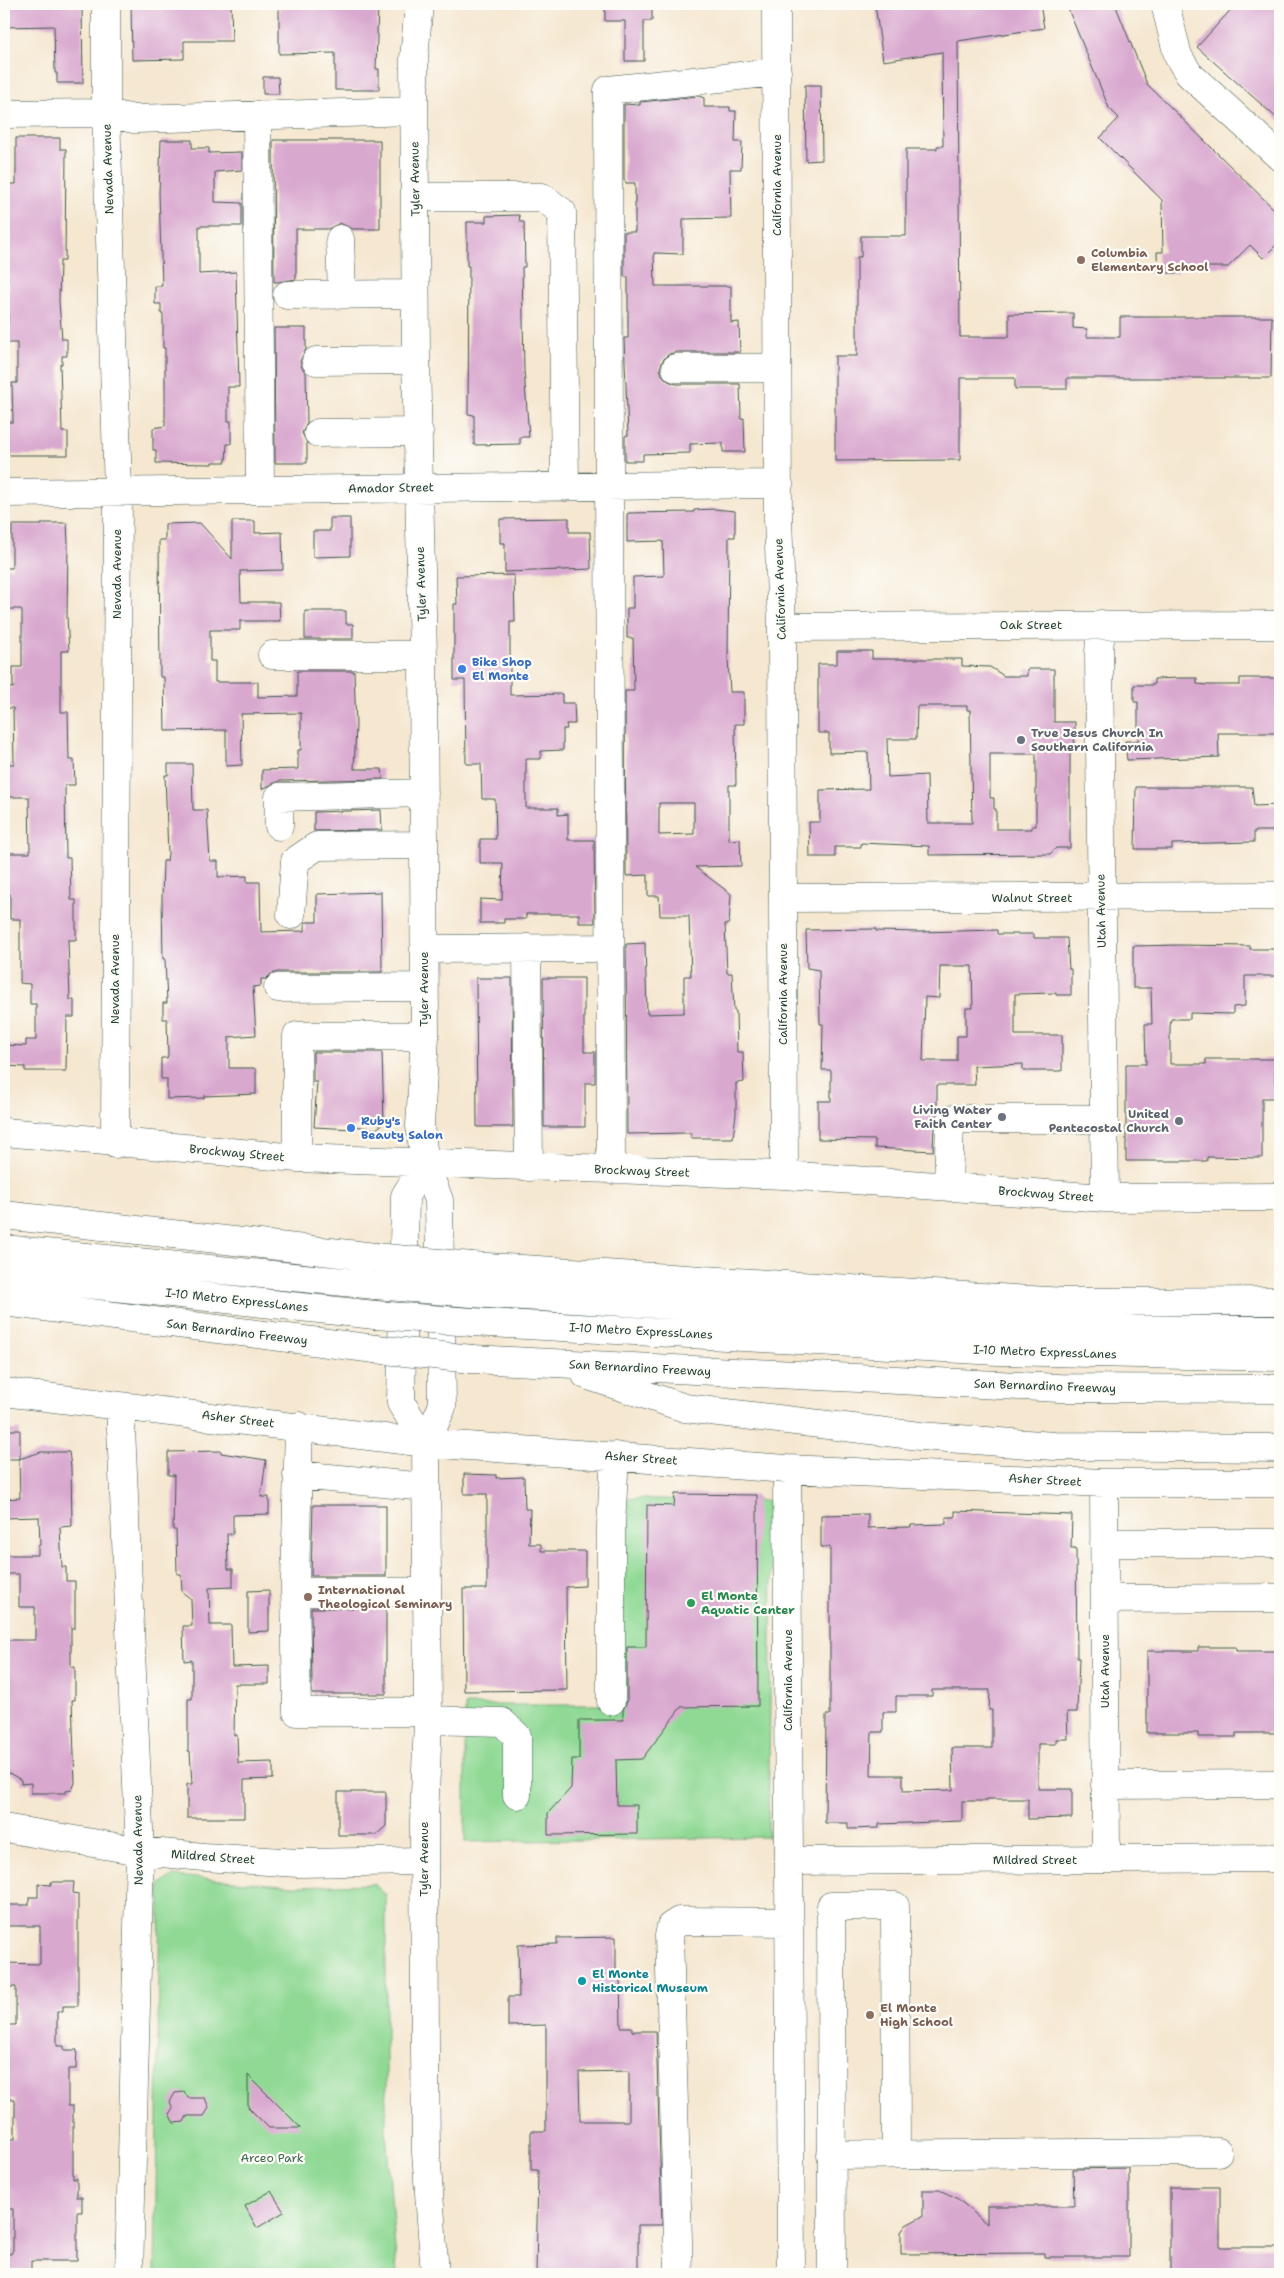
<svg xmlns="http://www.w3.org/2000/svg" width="1284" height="2278" viewBox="0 0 1284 2278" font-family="'Shantell Sans',sans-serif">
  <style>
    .green { fill: #90d994; stroke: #588b64 }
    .building { fill: #d9a8cf; fill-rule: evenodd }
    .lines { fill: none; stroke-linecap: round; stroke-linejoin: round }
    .minor-casing { stroke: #3f564b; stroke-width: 29 }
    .highway-casing { stroke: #3f564b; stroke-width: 29 }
    .minor { stroke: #fff; stroke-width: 28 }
    .highway { stroke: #fff; stroke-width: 28 }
    .highway-bridge-casing { stroke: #3f564b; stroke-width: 29; stroke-linecap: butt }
    .highway-bridge { stroke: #fff; stroke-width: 28 }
    .education-dot { fill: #8d6e63; stroke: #fdfcf7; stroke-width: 2 }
    .shop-dot { fill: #3f7fe0; stroke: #fdfcf7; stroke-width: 2 }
    .worship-dot { fill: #6b7280; stroke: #fdfcf7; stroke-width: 2 }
    .leisure-dot { fill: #2e9e5b; stroke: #fdfcf7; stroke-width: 2 }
    .culture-dot { fill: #0f9aa8; stroke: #fdfcf7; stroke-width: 2 }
    .labels { text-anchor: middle; stroke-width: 4.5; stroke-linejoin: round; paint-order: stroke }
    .street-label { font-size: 12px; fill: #1f3d34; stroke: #fdfcf7 }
    .education-label { font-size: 12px; font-weight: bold; fill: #785e54; stroke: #fdfcf7; text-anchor: start }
    .shop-label { font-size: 12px; font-weight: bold; fill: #366cbe; stroke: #fdfcf7; text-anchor: start }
    .worship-label { font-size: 12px; font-weight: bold; fill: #5b616d; stroke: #fdfcf7; text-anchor: end }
    .leisure-label { font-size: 12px; font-weight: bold; fill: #27864d; stroke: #fdfcf7; text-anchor: start }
    .culture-label { font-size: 12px; font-weight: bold; fill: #0d838f; stroke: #fdfcf7; text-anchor: start }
    .park-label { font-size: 12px; fill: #3b644c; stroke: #fdfcf7 }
  </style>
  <rect width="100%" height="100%" fill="#fdfcf7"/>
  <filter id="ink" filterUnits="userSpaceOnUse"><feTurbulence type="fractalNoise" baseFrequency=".02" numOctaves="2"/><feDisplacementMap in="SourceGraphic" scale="10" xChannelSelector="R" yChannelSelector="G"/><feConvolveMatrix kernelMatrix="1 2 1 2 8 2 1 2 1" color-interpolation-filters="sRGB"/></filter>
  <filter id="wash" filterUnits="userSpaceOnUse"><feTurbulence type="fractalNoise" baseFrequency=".0096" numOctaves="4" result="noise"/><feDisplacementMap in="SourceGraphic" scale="20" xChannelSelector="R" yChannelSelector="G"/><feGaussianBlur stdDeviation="1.12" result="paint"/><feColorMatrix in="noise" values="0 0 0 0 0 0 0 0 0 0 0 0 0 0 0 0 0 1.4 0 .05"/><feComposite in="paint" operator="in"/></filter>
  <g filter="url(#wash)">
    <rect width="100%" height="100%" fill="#f5e7d0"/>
    <path class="green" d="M611 1498 773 1501 768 1837 465 1842V1705H611Z
      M173 1876 295 1886 374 1884 386 1895V2132L397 2274H155L160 1884Z"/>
    <g id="blocks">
      <path class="building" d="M4 4H82L83 83H57V73H55L54 26 4 27Z
        M131 4H231L232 41H184V59L132 60Z
        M279 4H378L376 69H379V90H335V53L279 54Z
        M605 4H652V21H644V61H625V21H605Z
        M875 4H1040L1044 28 958 41 960 337H1009V314L1073 313V328L1087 329V337H1120V317H1272L1271 378H1067V389H1015V378H960V460L835 461V356H857V257H861V236H906V149H937V146H943L942 52 883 61Z
        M1066 4H1115L1147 84 1280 215V241L1263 258 1250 245 1228 267H1178V273H1158L1157 252H1163L1162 200 1100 138 1119 118 1109 108Z
        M1236 4H1280V121L1197 47Z
        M263 77H278L279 94H263Z
        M805 85H821L822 160 806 161Z
        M699 96 704 98V107H730V111H736L735 142H742L741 169H730L731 218 683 219V254L654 253 655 286H731V323L739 322 740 352H676L669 354 663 360 660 368 662 375 668 381 676 384H740L741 419 744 418 745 452H723V443L690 444V453L643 454V461H625V436L628 435 624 338H628V277H624V232H635V183H626L624 180V104L640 105V102Z
        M16 138H60V149H66L65 261H60L59 302 62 339H67V356H62V364H60L62 432H68V455H4V422H13L12 383H17V343H4V323H8V276H4V209H7V184H16Z
        M161 140H192V148H209V153L242 152V170L215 172V202L242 203V226H199V274L236 272 239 387H228V421H231V444H227L226 462H212V464L156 463V450H153V428L165 426V348H163V314H161V304H155V286H162L159 193Z
        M273 140H380V229H352L340 223 328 229H296V279L278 282H274Z
        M519 215 520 222H524L525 267H522L524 370 529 437H520V444L474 445V415L468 414 469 266H467V222H486V216Z
        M274 328H306V349L300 361 302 368 306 373 307 423 302 433 307 443V463H275Z
        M714 509 735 511V537H729L728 660 730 692H744V724H735L736 785H729V840L740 839 741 866 695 867 731 894 729 924H725L727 973H732L734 1011H736L737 1052H743L744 1082 736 1083V1114L733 1138H691V1133L627 1134 626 944 645 943 647 1014 684 1013V976H691L689 916H660L659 896H648V875L626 876 625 691H634L633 638H627V608H633V577L664 576 663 541 627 542V515L628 513 694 512V510ZM659 803H694V834L659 835Z
        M330 518H350V556L313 557V531H330Z
        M569 518V532H590L591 569 505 572V543H500V519Z
        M232 521H255V533L282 532 283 570 240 571 241 602H279L280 621H240V630H210V661H215V682H258V697L297 696V671H354L356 726 354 769H382L383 779 279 781 262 789V770L298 769V750H301V713L241 714 242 765 226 766V730L165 731 164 677H160L159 540H165V524L200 523 232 559Z
        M42 523H67L68 543 67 617 69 651H61V712H68L69 760H74L75 785H65L66 858H70L71 900H76V940H68L70 1000H74V1017H67L66 1071H25V1067L4 1066V1045L26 1046V1040H36V1004H30V984L20 983V919H10V894H4V853H30L29 797H4V764H14L13 708H4V688H13V667H22V610L21 609H7L4 568H12V525H42Z
        M514 575 515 622H510V695L562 694V703H574L575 724H566L567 729H563V750L541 751V759H526V808H558V815L568 814V840H594L595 923H579V914H526V919H504V923H480V899L502 900 503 863H480V839H496L495 799H482L481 764H466L465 680H454V604H457L456 576Z
        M305 611H346V624H353V639H305Z
        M837 651H872V659H962V666L990 667 1004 676H1027V669H1054V722H1075L1074 751 1070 754V848H1056L1050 854 929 855V846L861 843V847H835V857H810L809 822H820V790L869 789 868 752 829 753V733H818V664H837ZM917 706H967V710H970L972 823H928L927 775 888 777 887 739H916ZM990 754H1036V826H1032V829H996V809H994V798H990Z
        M1179 678H1197V684L1207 685H1240V678H1280V733H1218L1219 757 1127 760 1125 741H1138V702H1134V685H1154V679Z
        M168 764H192L193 810H207L210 861H218V877L247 876V882H260L261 932 305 931V922H317V894L381 892 382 972H278L271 974 266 979H261V986L253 987 256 1035 229 1037V1068H254L256 1070V1094L204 1096V1098L167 1099V1079H161V1058H167L168 1055 167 1019H163V1003H167L165 959H163L162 900 163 861H167L168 853 165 775H168Z
        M1136 787H1252L1254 806 1280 805V831H1254V842L1172 844V849H1135Z
        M381 810 382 830 314 831V812Z
        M876 929V931L919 932 997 930V934H1034V938H1067L1069 969H1071V995H1056V993L1015 994V1035H1062V1071H1023V1064L974 1066 975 1085H937V1115L934 1122 933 1151 875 1148V1140L818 1139V1101H831V1070H822L823 1024H820L819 970 807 968 806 930ZM940 966H972L973 1008H966V1036H957V1061H923L925 997 939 998Z
        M1180 945 1250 946V949H1280V976H1245V1006L1233 1007V1014L1190 1013V1019H1171L1170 1027V1064H1206V1059H1275V1083H1280V1098H1262V1158L1207 1157V1161H1126V1064H1146L1145 1024H1152L1151 988H1133V946Z
        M476 978H512L513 1127H477Z
        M543 978H584V1052H595V1083H585V1127H544Z
        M313 1052H382L384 1123 376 1129 354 1126 353 1129 314 1127 317 1082H313Z
        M4 1430H20V1459H4Z
        M221 1451V1453L266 1460 261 1497H269V1514L233 1515V1534H227L228 1569H233V1587L209 1588 210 1625H231L232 1667 269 1666V1684H235L234 1735H237L238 1763 273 1762V1779L244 1780V1818H187V1784H192L190 1751H188V1699H192V1660L184 1661 183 1626H192L191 1599 182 1592 181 1574H177L176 1530H173L174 1475H168V1452Z
        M41 1452H69L71 1467 72 1526 60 1527 62 1567H66V1581H75V1628H71V1667H75V1700H72L75 1783 72 1790 66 1791V1793H31V1783L21 1784V1780L4 1770V1640H35V1607H19V1574H4V1555H38V1546L40 1545 39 1517 4 1518V1499L20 1498 19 1459Z
        M464 1474 496 1475V1478L524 1477 525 1509H530L529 1544H541V1551H585V1586L566 1587 567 1690 464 1691 463 1589H487V1494H464Z
        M675 1494 757 1495 758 1706 681 1707 642 1759 616 1760 617 1805H637V1834L548 1835V1813L571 1788 572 1759H579V1720H623V1710L627 1701V1647H646L647 1505 674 1506Z
        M313 1505H386V1576H311Z
        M955 1511 1072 1515 1071 1548H1076L1077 1658H1079L1077 1712H1067L1068 1739H1056V1744H1038V1789H1072V1818L1028 1819V1799H987V1801H962V1821L879 1824V1828L848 1829V1823H825L826 1715H830V1547H821V1515L868 1514V1528L911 1527V1525L946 1524V1517H955ZM932 1690H990L989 1710H992V1748H952L953 1790 903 1791V1775H871L872 1732H883V1712H896V1696H932Z
        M269 1590V1631L248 1632V1591Z
        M311 1608H386V1694H312Z
        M1198 1647H1236V1651H1280V1733H1236V1737H1198V1733H1147V1651H1198Z
        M338 1792H386V1826L376 1835H338Z
        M51 1882H74L73 1893 78 1894V2006H63V2011H57V2046H64V2050H77L76 2069H68V2106H73V2179L77 2178V2197H82V2212H77V2261H31V2270L4 2269V2253L11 2254 13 2250V2209H4V2139H15V2099H4V2025H16V1987H4V1963L40 1964V1926H4V1905H29V1897H38V1884L51 1885Z
        M616 1937V1973L620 1972 621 2027H632V2031H656L662 2225H638V2274H536L538 2170H531V2131H546V2025L508 2026V1997H519L518 1945 557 1944V1938ZM629 2071V2121H580L579 2072Z
        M248 2075 301 2128H269L248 2107Z
        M184 2092 188 2098H205L209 2108 204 2116H187L184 2122 174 2123 169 2114 173 2108 170 2102 175 2093Z
        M1129 2168V2257H1044V2253L901 2254V2232L906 2225 923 2216V2190H939L957 2198 987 2224V2206H1074L1073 2169Z
        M1170 2187H1220V2247H1280V2274H1170Z
        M271 2191 284 2212 257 2228 245 2206Z"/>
    </g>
  </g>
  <g filter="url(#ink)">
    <use href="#blocks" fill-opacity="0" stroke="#3f564b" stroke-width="1"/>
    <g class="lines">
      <defs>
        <path id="minor" d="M106 4V113L118 490 115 1144
          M419 4 414 58 416 360 423 655 425 1036 420 1126 425 1164 439 1200 442 1407 426 1443 428 1720 424 1821 425 2047 426 2152 435 2274
          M776 4 778 518 782 627 784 1175
          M1165 4 1178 56 1189 74 1280 157
          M4 114 106 113 134 119 414 111
          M257 115 260 489
          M415 197H542L562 212 565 487
          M340 239 342 294
          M287 295 415 294
          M316 361 416 360
          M676 368H777
          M318 433 419 432
          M4 493 779 484
          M1101 624 1099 653 1105 1198
          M782 627 1280 625
          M272 655H423
          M279 826V797L424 793
          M783 898 1280 896
          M291 915 295 861 317 846 423 845
          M527 948 529 1167
          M424 949 610 948
          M278 988 424 987
          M4 1132 297 1158 784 1175 1105 1198 1280 1197
          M297 1158V1036H425
          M425 1164 405 1196 401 1403 426 1443
          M611 1170 608 90 777 72
          M948 1187 950 1122 953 1119H1104
          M4 1392 426 1443 787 1469 1104 1483H1280
          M120 1406 140 1851 129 2274
          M299 1426 295 1581 297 1712H428
          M787 1469 791 2274
          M297 1475 426 1487
          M1104 1483 1106 1859
          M1104 1543H1280
          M295 1592H427
          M1105 1599 1280 1598
          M611 1701V1525L615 1456
          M428 1720 502 1722 517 1736V1795
          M1105 1785 1280 1784
          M4 1828 140 1851 204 1857 298 1863 424 1861
          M790 1861 1280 1858
          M831 2155 1218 2152
          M679 2274 669 1936 671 1926 679 1921 790 1922
          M832 2274 831 1906H895L896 2154"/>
        <path id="highway" d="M4 1215 375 1257
          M4 1249 375 1285
          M472 1266 1065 1302 1280 1301
          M4 1275 375 1315
          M472 1293 970 1323 1136 1330H1280
          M4 1302 375 1349
          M472 1322 998 1351 1280 1357
          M472 1359 1059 1388 1280 1389
          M586 1375 685 1408 920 1436 1054 1446 1280 1448"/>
      </defs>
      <use href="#minor" class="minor-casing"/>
      <use href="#highway" class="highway-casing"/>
      <use href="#minor" class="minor"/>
      <use href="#highway" class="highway"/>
      <defs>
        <path id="highway-bridge" d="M375 1257 472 1266
          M375 1285 472 1293
          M375 1315 472 1322
          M375 1349 472 1359"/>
      </defs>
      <use href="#highway-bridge" class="highway-bridge-casing"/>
      <use href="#highway-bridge" class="highway-bridge"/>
    </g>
  </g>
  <g class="education-dot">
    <circle cx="1081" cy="260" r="5"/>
    <circle cx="308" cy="1597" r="5"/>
    <circle cx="870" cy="2015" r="5"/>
  </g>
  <g class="shop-dot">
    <circle cx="462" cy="669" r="5"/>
    <circle cx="351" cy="1128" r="5"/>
  </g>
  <g class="worship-dot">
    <circle cx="1021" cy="740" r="5"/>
    <circle cx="1002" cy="1117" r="5"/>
    <circle cx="1179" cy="1121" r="5"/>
  </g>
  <circle class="leisure-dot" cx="691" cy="1603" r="5"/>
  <circle class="culture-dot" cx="582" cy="1981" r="5"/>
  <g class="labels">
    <g class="street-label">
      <text transform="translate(108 169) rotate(-92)" y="4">Nevada Avenue</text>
      <text transform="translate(415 179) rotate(-91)" y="4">Tyler Avenue</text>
      <text transform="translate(777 185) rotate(-90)" y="4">California Avenue</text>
      <text transform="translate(391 488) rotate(-1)" y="4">Amador Street</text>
      <text transform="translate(117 574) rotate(-90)" y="4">Nevada Avenue</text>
      <text transform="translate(421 584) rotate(-92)" y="4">Tyler Avenue</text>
      <text transform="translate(780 589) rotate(-92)" y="4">California Avenue</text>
      <text x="1031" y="629">Oak Street</text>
      <text x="1032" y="902">Walnut Street</text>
      <text transform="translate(1101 911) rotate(-91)" y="4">Utah Avenue</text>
      <text transform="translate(115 979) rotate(-90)" y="4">Nevada Avenue</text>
      <text transform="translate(424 989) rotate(-90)" y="4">Tyler Avenue</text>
      <text transform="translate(783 994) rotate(-90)" y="4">California Avenue</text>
      <text transform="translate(237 1153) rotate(5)" y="4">Brockway Street</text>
      <text transform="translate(642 1171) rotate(2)" y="4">Brockway Street</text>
      <text transform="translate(1046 1194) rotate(4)" y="4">Brockway Street</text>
      <text transform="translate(237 1300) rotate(6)" y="4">I-10 Metro ExpressLanes</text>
      <text transform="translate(641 1331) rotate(3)" y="4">I-10 Metro ExpressLanes</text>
      <text transform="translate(237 1332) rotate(7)" y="4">San Bernardino Freeway</text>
      <text transform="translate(1045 1352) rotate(2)" y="4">I-10 Metro ExpressLanes</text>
      <text transform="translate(640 1368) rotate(3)" y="4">San Bernardino Freeway</text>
      <text transform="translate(1045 1386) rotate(2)" y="4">San Bernardino Freeway</text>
      <text transform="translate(238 1419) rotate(7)" y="4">Asher Street</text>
      <text transform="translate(641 1458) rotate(4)" y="4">Asher Street</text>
      <text transform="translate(1045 1480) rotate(3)" y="4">Asher Street</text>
      <text transform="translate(1105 1671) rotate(-90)" y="4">Utah Avenue</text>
      <text transform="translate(788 1680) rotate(-90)" y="4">California Avenue</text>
      <text transform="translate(138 1840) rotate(-91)" y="4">Nevada Avenue</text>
      <text transform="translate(213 1857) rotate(4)" y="4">Mildred Street</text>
      <text transform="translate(424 1859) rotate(-90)" y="4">Tyler Avenue</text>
      <text x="1035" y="1864">Mildred Street</text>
    </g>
    <g class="education-label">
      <text x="1091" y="257">Columbia<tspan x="1091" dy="14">Elementary School</tspan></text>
      <text x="318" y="1594">International<tspan x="318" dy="14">Theological Seminary</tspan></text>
      <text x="880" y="2012">El Monte<tspan x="880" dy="14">High School</tspan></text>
    </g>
    <g class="shop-label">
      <text x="472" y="666">Bike Shop<tspan x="472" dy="14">El Monte</tspan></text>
      <text x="361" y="1125">Ruby's<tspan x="361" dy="14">Beauty Salon</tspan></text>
    </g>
    <g class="worship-label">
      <text x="1031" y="737" text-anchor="start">True Jesus Church In<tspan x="1031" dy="14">Southern California</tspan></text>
      <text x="992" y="1114">Living Water<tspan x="992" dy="14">Faith Center</tspan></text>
      <text x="1169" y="1118">United<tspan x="1169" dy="14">Pentecostal Church</tspan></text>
    </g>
    <g class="leisure-label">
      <text x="701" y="1600">El Monte<tspan x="701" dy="14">Aquatic Center</tspan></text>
    </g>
    <g class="culture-label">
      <text x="592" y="1978">El Monte<tspan x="592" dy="14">Historical Museum</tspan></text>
    </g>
    <g class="park-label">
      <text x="272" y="2162">Arceo Park</text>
    </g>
  </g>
  <rect width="1284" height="2278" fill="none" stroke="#fdfcf7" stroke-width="20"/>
</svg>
